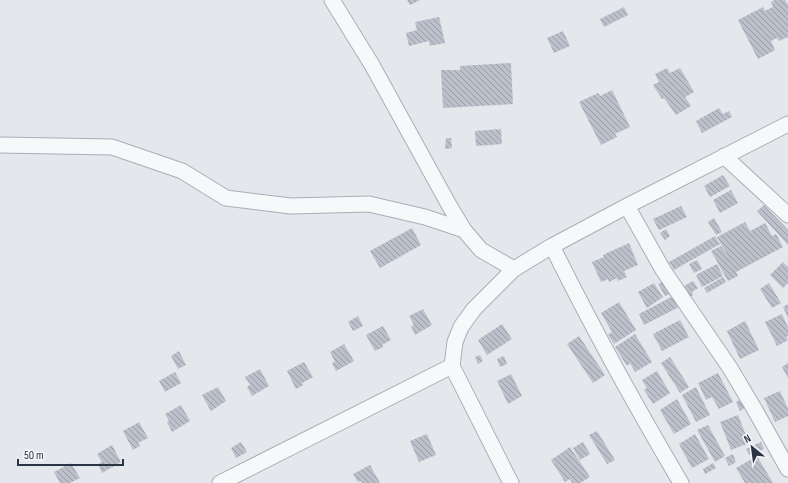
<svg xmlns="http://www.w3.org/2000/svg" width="788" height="483" viewBox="0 0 788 483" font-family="'Sofia Sans Condensed',sans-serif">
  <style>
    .building { fill: url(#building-back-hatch) }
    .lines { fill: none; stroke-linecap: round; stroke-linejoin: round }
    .street-casing { stroke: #a9aeb7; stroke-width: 17 }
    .street { stroke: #f7f8fa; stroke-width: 15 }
  </style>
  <defs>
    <pattern id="building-back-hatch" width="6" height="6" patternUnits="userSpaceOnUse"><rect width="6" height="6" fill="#bbc0ca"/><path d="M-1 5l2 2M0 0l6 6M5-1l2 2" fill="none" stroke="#989da6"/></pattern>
  </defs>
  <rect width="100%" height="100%" fill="#e4e7ec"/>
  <path class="building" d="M407 0H420L410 5Z
    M775 0H785L788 5V37L779 41 777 38 771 41 775 50 758 59 738 20 763 7 765 11 773 7 771 2Z
    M624 7 628 15 604 27 600 19Z
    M439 17 445 43 430 46 429 41 409 46 406 33 417 30 415 22Z
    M563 31 570 46 554 53 547 38Z
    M511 63 513 104 443 108 441 70H460V66Z
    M667 68 670 73 680 68 694 92 685 97 691 106 676 115 664 98 662 99 653 85 659 82 655 74Z
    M612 90 630 127 615 134 617 137 601 145 579 102 598 93 600 96Z
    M719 108 723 114 729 111 732 117 702 133 696 121Z
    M501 129 502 144 476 146 475 131Z
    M446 138H451L452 148 445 149Z
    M723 175 730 186 710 197 704 186Z
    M731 190 738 203 720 213 713 200Z
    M764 205 788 230V245L757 211Z
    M681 206 687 217 659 230 653 219Z
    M714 218 722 232 716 235 708 222Z
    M745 222 750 231 765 223 772 236 776 234 783 247 736 272 738 276 728 281 711 251 721 246 728 256 717 237Z
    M412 228 421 245 380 268 370 251Z
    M666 229 670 236 665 240 660 233Z
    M715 236 720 244 674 270 669 262Z
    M629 243 638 265 624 271 627 277 618 281 617 278 609 282 608 279 601 282 592 262 604 257 603 255Z
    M697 260 702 269 694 273 689 264Z
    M783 262 788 267V283L783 288 770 275Z
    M717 264 723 276 702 287 696 275Z
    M723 277 726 282 707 293 704 288Z
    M693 281 698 288 692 292 693 295 687 299 682 291 686 289 684 286Z
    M663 282 670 294 665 296 658 284Z
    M654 283 663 297 647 308 638 292Z
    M769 283 781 303 772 308 760 289Z
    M673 296 679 307 644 325 639 314Z
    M619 302 636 330 614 344 608 335 612 332 601 313Z
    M788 304V318L783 307Z
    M423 309 432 325 415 335 411 326 414 325 409 316Z
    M782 314 788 327V336L786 337 788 340 777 346 765 322Z
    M358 316 363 326 353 331 348 322Z
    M680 320 689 337 662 351 653 334Z
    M745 321 759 350 740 359 727 331Z
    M502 324 512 339 487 355 478 340Z
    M383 326 391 340 382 345 383 347 375 351 366 335Z
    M635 334 652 362 635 372 630 363 627 366 615 347Z
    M579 336 605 375 593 383 567 344Z
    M344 344 354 361 336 371 332 363 335 362 330 352Z
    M179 351 186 365 178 369 171 356Z
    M480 355 483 361 478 364 475 357Z
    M504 356 507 364 500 367 497 359Z
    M670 357 689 387 680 393 661 363Z
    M304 362 313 377 302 383 303 385 296 389 287 371Z
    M788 363V378L782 367Z
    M260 369 269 386 252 396 247 387 250 385 245 377Z
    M657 371 670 393 653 404 644 390 647 388 642 380Z
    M175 372 181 383 165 392 159 381Z
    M718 373 733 402 719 409 712 397 706 400 698 383Z
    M511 374 522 396 508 404 497 381Z
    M218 387 226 401 211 411 202 395Z
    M696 387 710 415 696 422 682 395Z
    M780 391 788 409V416L775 422 764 398Z
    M744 398 748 406 740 411 736 402Z
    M677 399 691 424 674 434 660 410Z
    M181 405 190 421 172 432 167 422 169 421 165 414Z
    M738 415 749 443 731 450 720 422Z
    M139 422 148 438 138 443 140 446 133 450 123 431Z
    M708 425 725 456 715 462 697 430Z
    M597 431 615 460 607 464 589 435Z
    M427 434 436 455 419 462 410 441Z
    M695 434 709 459 692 468 679 444Z
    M241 442 247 452 236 458 231 448Z
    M583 442 590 454 580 460 573 448Z
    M761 442 764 449 749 455 746 449Z
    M112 445 121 462 102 473 98 464 102 462 97 454Z
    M570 447 590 477 580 483H572L570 479 565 482 551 460Z
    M733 454 736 462 729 466 725 458Z
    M757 456 773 483H745L736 468Z
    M71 463 80 478 70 483H60L54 472Z
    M713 463 716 468 705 474 703 469Z
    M370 465 380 483H362L361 481 358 482 353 474Z"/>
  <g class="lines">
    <defs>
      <path id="street" d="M332 0 372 65 449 205 464 230 481 250 514 269
        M0 145 112 147 182 171 226 198 291 206 369 204 425 217 464 230
        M724 156 788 215
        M627 206 663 270 730 368 755 410 788 469
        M552 246C592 327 635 405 681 483
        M220 483 452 366
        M511 483 452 366 455 342 461 327 474 309 514 269 552 246 627 206 788 124"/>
    </defs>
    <use href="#street" class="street-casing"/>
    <use href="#street" class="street"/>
  </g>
  <g transform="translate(752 447) rotate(331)" stroke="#f4f6f9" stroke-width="3" paint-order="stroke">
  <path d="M0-3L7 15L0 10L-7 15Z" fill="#2b3445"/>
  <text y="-6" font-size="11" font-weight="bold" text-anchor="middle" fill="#2b3445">N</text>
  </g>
  <path d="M18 459v6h105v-6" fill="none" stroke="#2b3445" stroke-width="2"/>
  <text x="24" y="459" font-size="12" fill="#2b3445" stroke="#f4f6f9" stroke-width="3" paint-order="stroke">50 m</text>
</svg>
